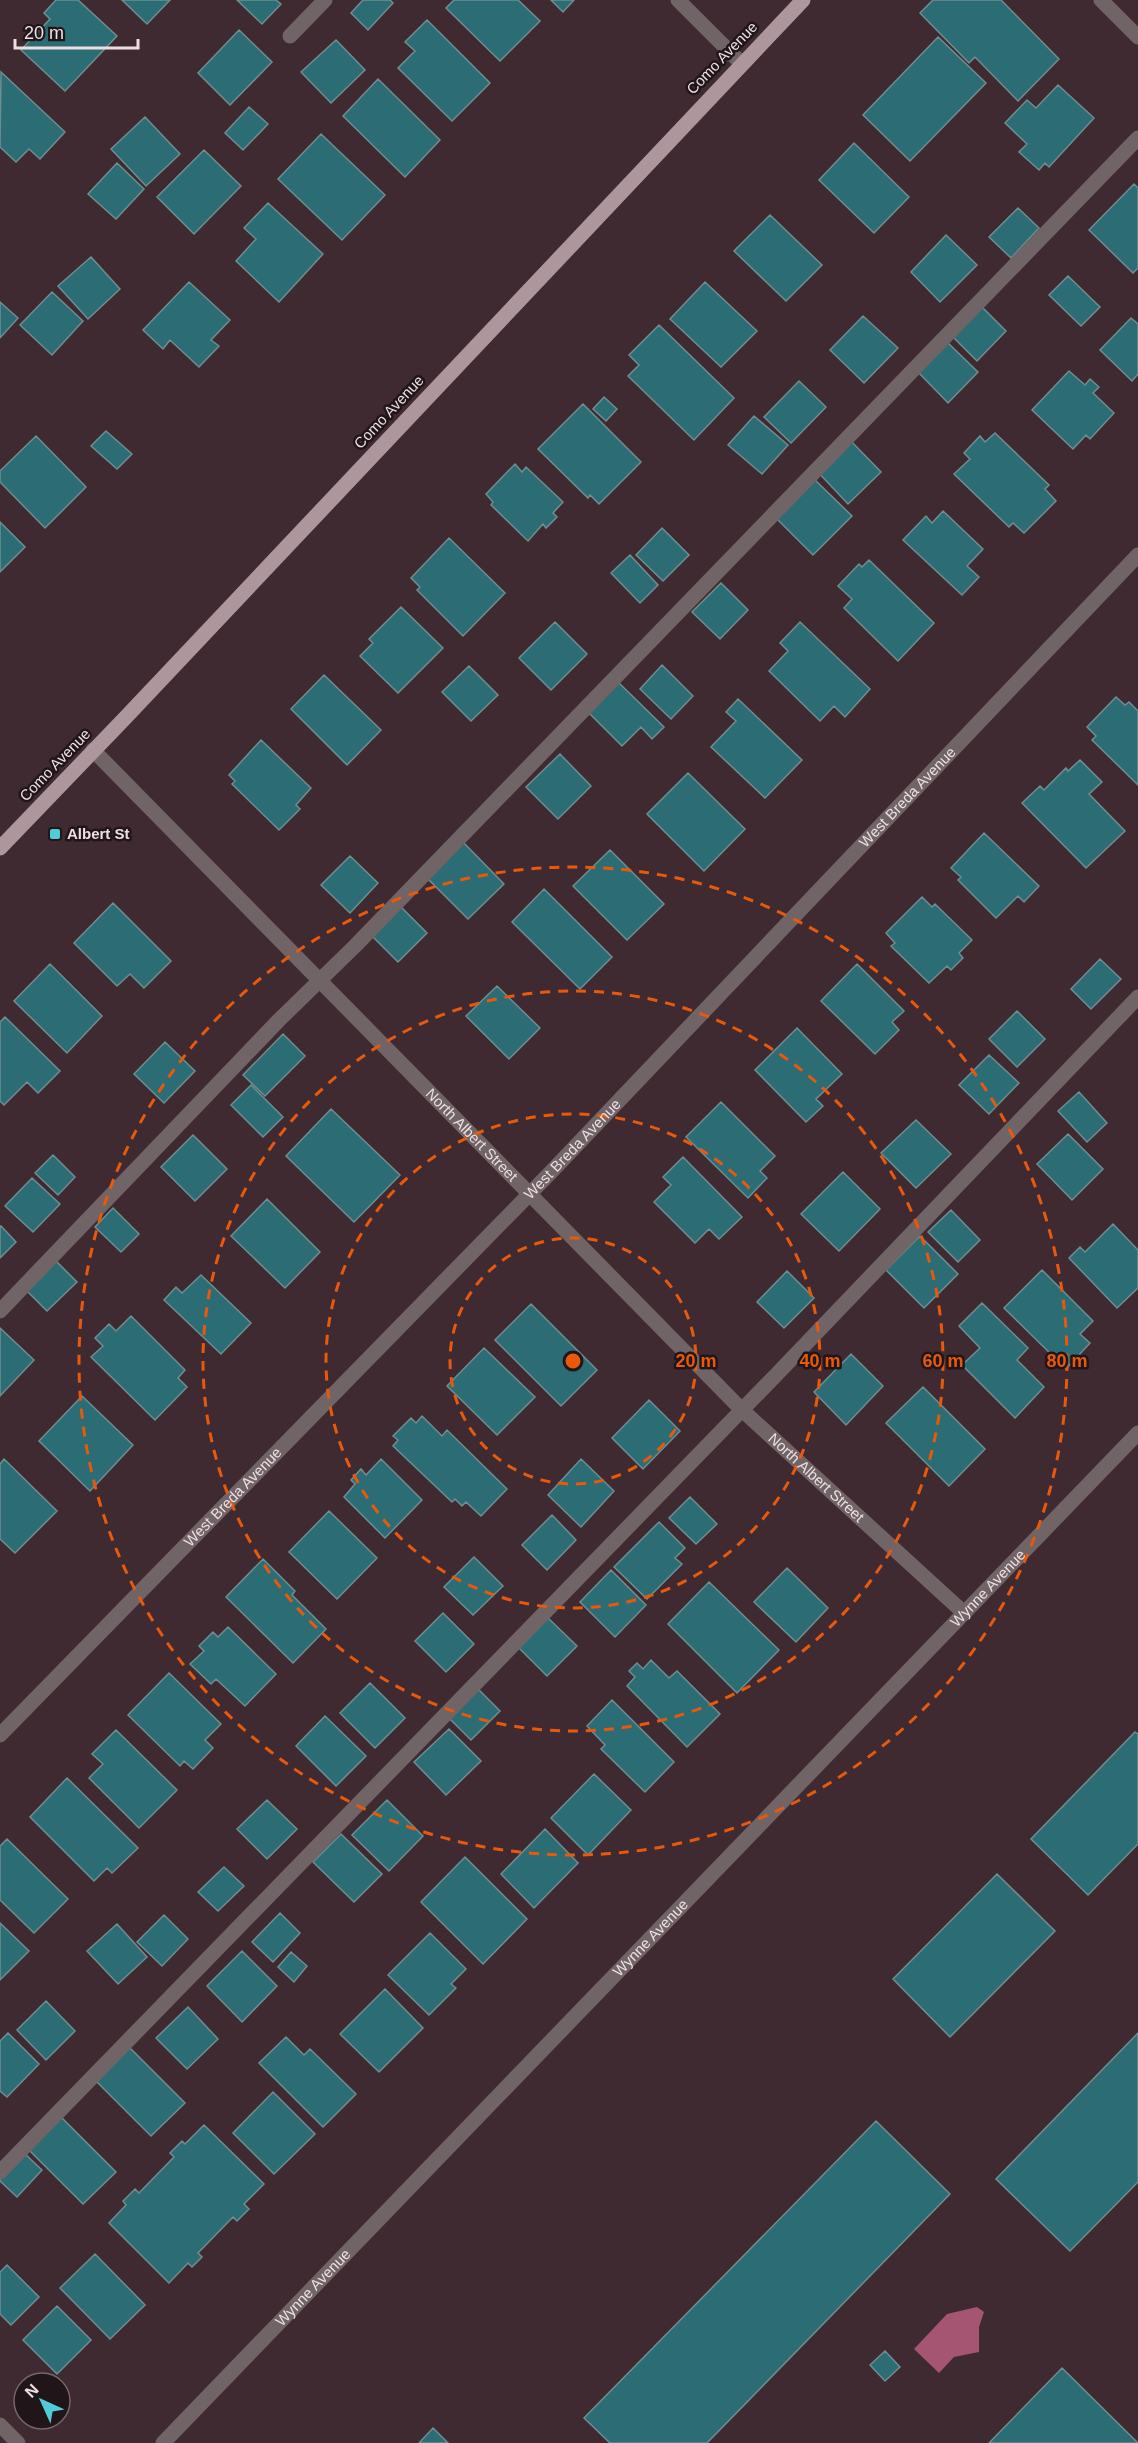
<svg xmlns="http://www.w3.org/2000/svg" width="1138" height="2443" viewBox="0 0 1138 2443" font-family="Arial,sans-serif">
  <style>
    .water { fill: #a55572 }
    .building { fill: #2c6c74; stroke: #6f8e91; stroke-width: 1.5 }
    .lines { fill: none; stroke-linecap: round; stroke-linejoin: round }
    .minor { stroke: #706467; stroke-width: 15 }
    .major { stroke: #ad969c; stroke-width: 15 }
    .ring { fill: none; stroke: #e8590c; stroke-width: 3; stroke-dasharray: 10 8 }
    .poi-dot { fill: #52cbd9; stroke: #201619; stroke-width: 2 }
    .labels { text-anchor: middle; stroke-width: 5; stroke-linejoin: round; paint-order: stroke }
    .street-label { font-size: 15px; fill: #eddee2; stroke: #201619 }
    .poi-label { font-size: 15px; font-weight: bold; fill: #eddee2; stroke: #201619; text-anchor: start }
    .centre { fill: #e8590c; stroke: #201619; stroke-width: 3 }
    .ring-label { font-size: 18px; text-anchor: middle; font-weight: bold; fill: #e8590c; stroke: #201619; stroke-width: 5; stroke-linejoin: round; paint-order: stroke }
  </style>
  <rect width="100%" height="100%" fill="#402a31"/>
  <path class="water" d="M977 2307 984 2312 979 2327V2352L954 2357 939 2373 914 2349 947 2314Z"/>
  <path class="building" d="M56 0H78L117 36 65 91 21 50 50 19 44 13Z
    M122 0H170L147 24Z
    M237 0H276L281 4 262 24Z
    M363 0H390L393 3 368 30 351 13Z
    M454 0H518L540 21 500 61 446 8Z
    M551 0H574L563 12Z
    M933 0H1001L1059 59 1018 101 975 57 969 63 920 13Z
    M427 20 490 83 452 121 398 68 415 51 405 42Z
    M239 30 272 62 230 105 198 73Z
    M938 37 986 83 910 161 863 115Z
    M336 40 365 70 331 103 301 72Z
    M1 72 65 132 40 159 29 149 16 162 0 147Z
    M378 79 440 140 405 177 343 116Z
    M1058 85 1094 118 1049 167 1045 163 1039 170 1019 152 1027 144 1005 123 1027 100 1036 108Z
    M249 107 268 124 243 150 225 133Z
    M145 117 180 154 146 186 111 149Z
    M321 134 385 195 342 240 278 179Z
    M854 143 909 197 874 233 819 180Z
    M204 150 241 186 194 234 157 197Z
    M117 163 144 189 116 219 88 194Z
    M1134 184 1138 188V268L1133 273 1089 230Z
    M268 203 323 254 279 302 236 261 256 239 244 228Z
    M1018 208 1039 228 1011 258 989 237Z
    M770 215 822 265 786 301 734 251Z
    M946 235 977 265 940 302 911 272Z
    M91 257 120 289 88 319 58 286Z
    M1068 276 1100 307 1081 326 1049 295Z
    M189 282 230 320 211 340 219 346 199 367 170 340 163 349 143 330Z
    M705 282 757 331 721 367 670 319Z
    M52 292 83 321 52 355 20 325Z
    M0 302 18 318 0 338Z
    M982 307 1006 331 977 361 953 337Z
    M863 316 898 348 864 383 830 350Z
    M1131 318 1138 324V374L1132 381 1100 350Z
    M659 325 734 398 694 440 628 376 639 365 629 355Z
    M947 342 978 372 948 403 918 372Z
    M1069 371 1085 385 1090 379 1099 387 1093 393 1114 413 1090 439 1086 435 1073 449 1032 410Z
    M799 381 826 407 791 443 764 417Z
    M604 397 617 409 606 421 593 409Z
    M583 404 641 462 599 504 590 495 588 498 538 449Z
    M754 416 788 445 762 474 728 445Z
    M106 431 132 454 117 469 91 446Z
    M995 433 1049 485 1045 489 1056 501 1024 533 1013 523 1009 527 954 474 970 459 964 453 980 436 985 442Z
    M36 436 86 487 45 528 0 482V471Z
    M848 438 881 472 848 504 816 470Z
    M515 464 522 472 526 467 563 502 553 513 557 517 546 528 543 524 528 541 491 505 493 502 486 494Z
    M814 479 852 516 813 555 776 518Z
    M943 511 983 549 967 566 979 577 962 595 903 540 926 516 932 523Z
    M0 522 25 547 0 572Z
    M662 528 689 555 663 581 636 555Z
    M449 538 505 593 463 636 417 590 420 587 411 578Z
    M630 555 658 585 640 603 611 573Z
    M869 560 934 623 898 661 844 608 852 599 838 586 859 564 862 567Z
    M721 583 748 610 720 639 692 612Z
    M401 607 443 648 398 693 360 656 373 643 369 639Z
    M555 622 587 654 551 690 519 658Z
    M800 622 870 689 845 717 834 706 820 721 769 671 788 651 780 643Z
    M662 665 693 696 671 719 640 689Z
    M469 666 498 695 471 721 442 692Z
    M324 675 381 730 347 765 291 709Z
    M617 681 664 727 652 739 641 727 622 746 587 711Z
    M1116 697 1125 705 1129 702 1138 711V785L1092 740 1096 736 1087 727Z
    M738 699 802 760 765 798 711 747 736 721 726 712Z
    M261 740 311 788 296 805 300 809 279 830 232 784 235 781 229 775Z
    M560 754 591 786 558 819 526 787Z
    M1080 760 1102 782 1089 794 1125 831 1086 868 1022 803 1040 786 1044 790 1066 768 1068 771Z
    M688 773 745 829 704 871 647 814Z
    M984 833 1039 886 1024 902 1018 896 996 918 958 880 961 877 951 868Z
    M461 840 504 884 468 919 424 875Z
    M610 850 664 904 627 940 573 886Z
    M350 856 378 883 350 913 321 885Z
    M544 889 612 957 580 989 512 922Z
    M922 897 932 907 935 904 972 940 959 953 963 958 951 970 947 966 929 983 891 946 895 943 886 933Z
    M113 903 171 961 144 988 130 974 117 986 74 943Z
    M400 906 427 933 398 962 371 935Z
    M1100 959 1121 979 1091 1009 1071 989Z
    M50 964 102 1016 67 1053 14 1001Z
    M857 964 904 1011 892 1022 899 1030 875 1054 821 1001Z
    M497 986 540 1028 509 1059 466 1016Z
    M1017 1011 1045 1039 1017 1067 989 1039Z
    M5 1017 60 1071 38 1093 27 1082 4 1105 0 1101V1022Z
    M797 1028 842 1074 816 1099 823 1106 806 1122 755 1070Z
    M283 1034 305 1056 265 1096 243 1075Z
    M165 1042 195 1071 164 1103 134 1074Z
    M989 1055 1019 1083 989 1114 959 1085Z
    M251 1085 283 1117 263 1137 231 1105Z
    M1079 1092 1107 1123 1087 1142 1058 1111Z
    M721 1102 775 1156 760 1171 767 1178 748 1198 686 1137Z
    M331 1109 400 1175 354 1222 286 1156Z
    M916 1120 951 1154 916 1188 881 1153Z
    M1068 1134 1103 1169 1072 1200 1037 1164Z
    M193 1135 227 1169 195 1201 161 1167Z
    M53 1155 75 1177 58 1195 35 1173Z
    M683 1157 742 1217 719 1239 709 1229 695 1243 654 1202 671 1185 663 1177Z
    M843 1172 880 1209 839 1251 801 1214Z
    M32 1178 60 1204 33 1232 5 1206Z
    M267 1199 320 1252 285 1288 231 1236Z
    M113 1208 139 1234 121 1252 95 1227Z
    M951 1210 980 1240 958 1262 928 1232Z
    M1113 1224 1138 1250V1288L1117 1308 1069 1258 1080 1247 1085 1252Z
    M1 1226 16 1242 0 1258V1226Z
    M920 1236 958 1274 924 1308 886 1270Z
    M55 1260 77 1282 47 1311 25 1289Z
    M1042 1270 1093 1321 1080 1334 1090 1343 1066 1369 1004 1308Z
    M787 1271 814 1298 784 1328 757 1302Z
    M201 1275 251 1323 221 1354 164 1300 176 1287 182 1293Z
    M982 1303 1028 1348 1017 1360 1044 1387 1015 1418 962 1365 980 1348 959 1326Z
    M531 1304 597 1370 561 1406 495 1340Z
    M131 1316 185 1370 178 1378 187 1387 155 1420 91 1357 103 1346 95 1338 109 1324 116 1331Z
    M0 1328 34 1360 0 1396Z
    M484 1348 535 1397 497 1435 447 1386Z
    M851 1354 883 1386 846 1425 814 1392Z
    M923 1387 985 1449 949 1486 886 1423Z
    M82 1396 133 1445 90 1491 39 1441Z
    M649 1400 680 1431 643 1469 612 1438Z
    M422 1416 442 1436 447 1430 507 1489 481 1516 466 1502 462 1506 455 1499 452 1502 393 1446 398 1440 393 1436 411 1418 416 1423Z
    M4 1459 57 1511 15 1553 0 1539V1464Z
    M381 1459 422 1500 385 1538 344 1497 355 1484 351 1480 361 1469 366 1475Z
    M581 1459 614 1491 581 1527 548 1495Z
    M690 1497 717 1524 696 1544 669 1518Z
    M329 1511 377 1558 337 1599 289 1552Z
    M552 1515 576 1540 547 1570 522 1545Z
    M659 1522 685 1548 675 1558 682 1564 647 1599 614 1567Z
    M474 1557 503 1586 473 1615 444 1587Z
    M263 1559 295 1591 292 1595 326 1629 293 1663 226 1597Z
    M787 1568 828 1608 796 1642 754 1602Z
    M611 1570 646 1605 615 1637 580 1602Z
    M709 1582 779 1650 737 1693 668 1624Z
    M443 1613 474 1644 446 1672 415 1641Z
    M547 1617 577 1646 547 1676 518 1647Z
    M228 1627 276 1674 245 1706 216 1679 211 1684 190 1664 204 1651 199 1646 213 1632 218 1637Z
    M651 1660 669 1678 677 1671 720 1714 687 1747 627 1686 635 1677 629 1671 637 1663 643 1669Z
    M169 1673 221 1724 205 1740 213 1748 193 1769 184 1761 180 1766 128 1715Z
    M370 1683 405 1718 375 1748 340 1713Z
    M478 1689 500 1711 471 1740 449 1718Z
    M612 1700 674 1762 645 1792 601 1749 605 1745 587 1726Z
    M325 1716 366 1756 336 1786 296 1746Z
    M449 1729 481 1761 446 1795 414 1762Z
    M116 1730 177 1790 139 1828 89 1778 103 1764 92 1754Z
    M1135 1732 1138 1734V1844L1088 1895 1031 1839Z
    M594 1774 631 1810 588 1855 551 1818Z
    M67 1778 138 1848 112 1873 107 1868 94 1881 30 1817Z
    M267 1800 297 1829 267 1859 237 1829Z
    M387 1800 423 1836 389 1871 352 1835Z
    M545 1829 578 1863 534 1908 501 1874Z
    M341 1834 382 1874 354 1902 313 1862Z
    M7 1839 68 1899 34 1933 0 1900V1846Z
    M465 1857 527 1919 483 1964 421 1902Z
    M224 1867 244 1886 218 1911 198 1892Z
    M997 1874 1055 1931 950 2037 893 1979Z
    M280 1913 300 1933 273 1962 252 1942Z
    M164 1915 188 1939 162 1966 137 1942Z
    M0 1923 29 1951 0 1980Z
    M117 1924 147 1957 118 1984 87 1951Z
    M430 1933 466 1969 451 1984 456 1988 429 2015 388 1975Z
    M242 1951 277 1986 242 2022 207 1986Z
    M291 1952 307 1966 294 1982 278 1967Z
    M385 1989 423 2028 379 2072 340 2034Z
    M46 2001 75 2031 46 2060 17 2030Z
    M188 2007 218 2039 187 2069 156 2038Z
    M8 2033 39 2064 7 2097 0 2091V2041Z
    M1138 2033V2182L1070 2251 996 2179Z
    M286 2037 304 2055 310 2049 356 2094 323 2127 259 2063Z
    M128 2046 185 2103 151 2136 95 2080Z
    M273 2092 315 2134 274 2174 233 2133Z
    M59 2115 116 2172 83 2204 27 2148Z
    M876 2121 950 2194 707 2443H610L584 2418Z
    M204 2125 264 2184 244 2204 249 2209 237 2221 233 2217 198 2253 202 2257 192 2267 188 2263 169 2283 109 2223 126 2205 123 2201 135 2189 139 2193 174 2157 170 2153 182 2141 185 2144Z
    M23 2152 42 2170 17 2197 0 2181V2176Z
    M95 2254 145 2305 110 2339 60 2288Z
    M7 2265 39 2297 11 2325 0 2314V2272Z
    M57 2306 91 2340 57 2374 23 2340Z
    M885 2351 900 2367 885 2381 870 2365Z
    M1062 2368 1138 2443H989Z
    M433 2428 448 2443H419Z"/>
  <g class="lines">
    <g class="minor">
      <path d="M678 0 742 64"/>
      <path d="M1101 0 1138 37"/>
      <path d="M290 36 325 0"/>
      <path id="s1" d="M93 750 742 1410 963 1612"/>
      <path d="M0 1311 279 1020 355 946 1138 138"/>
      <path id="s2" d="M0 1735 551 1172 1138 555"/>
      <path d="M0 2172 777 1374 1138 997"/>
      <path d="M0 2425 18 2443"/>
      <path id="s3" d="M163 2443 1138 1433"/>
    </g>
    <path class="major" d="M0 848 126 717 803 0"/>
  </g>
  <g class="ring">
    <circle cx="573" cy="1361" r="123"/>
    <circle cx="573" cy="1361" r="247"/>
    <circle cx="573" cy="1361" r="370"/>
    <circle cx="573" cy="1361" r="494"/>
  </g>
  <rect class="poi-dot" x="49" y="828" width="12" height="12" rx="3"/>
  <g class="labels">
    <g class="street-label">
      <text transform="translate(722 58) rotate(-46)" y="5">Como Avenue</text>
      <text transform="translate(389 412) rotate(-47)" y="5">Como Avenue</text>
      <text transform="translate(55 765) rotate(-46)" y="5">Como Avenue</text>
      <text dy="5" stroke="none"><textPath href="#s2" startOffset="1305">West Breda Avenue</textPath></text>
      <text dy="5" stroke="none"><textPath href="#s1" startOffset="540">North Albert Street</textPath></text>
      <text dy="5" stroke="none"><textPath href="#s2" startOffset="819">West Breda Avenue</textPath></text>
      <text dy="5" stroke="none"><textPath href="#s1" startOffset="1026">North Albert Street</textPath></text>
      <text dy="5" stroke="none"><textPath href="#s2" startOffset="333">West Breda Avenue</textPath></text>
      <text dy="5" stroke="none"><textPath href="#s3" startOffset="1188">Wynne Avenue</textPath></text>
      <text dy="5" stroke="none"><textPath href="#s3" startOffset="702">Wynne Avenue</textPath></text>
      <text dy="5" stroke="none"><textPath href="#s3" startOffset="216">Wynne Avenue</textPath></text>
    </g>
    <g class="poi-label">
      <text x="67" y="839">Albert St</text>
    </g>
  </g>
  <circle cx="573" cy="1361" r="9" class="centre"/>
  <g class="ring-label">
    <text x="696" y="1367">20 m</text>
    <text x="820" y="1367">40 m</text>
    <text x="943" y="1367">60 m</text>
    <text x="1067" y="1367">80 m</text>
  </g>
  <g transform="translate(42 2401) rotate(315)"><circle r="28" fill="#201619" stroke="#726669" stroke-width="1.5"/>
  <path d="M0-4.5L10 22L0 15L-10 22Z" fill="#52cbd9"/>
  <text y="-9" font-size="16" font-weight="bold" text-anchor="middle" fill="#eddee2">N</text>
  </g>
  <path d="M15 39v9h123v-9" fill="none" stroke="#eddee2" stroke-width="3"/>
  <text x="24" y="39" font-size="18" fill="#eddee2" stroke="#201619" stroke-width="4.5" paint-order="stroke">20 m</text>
</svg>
